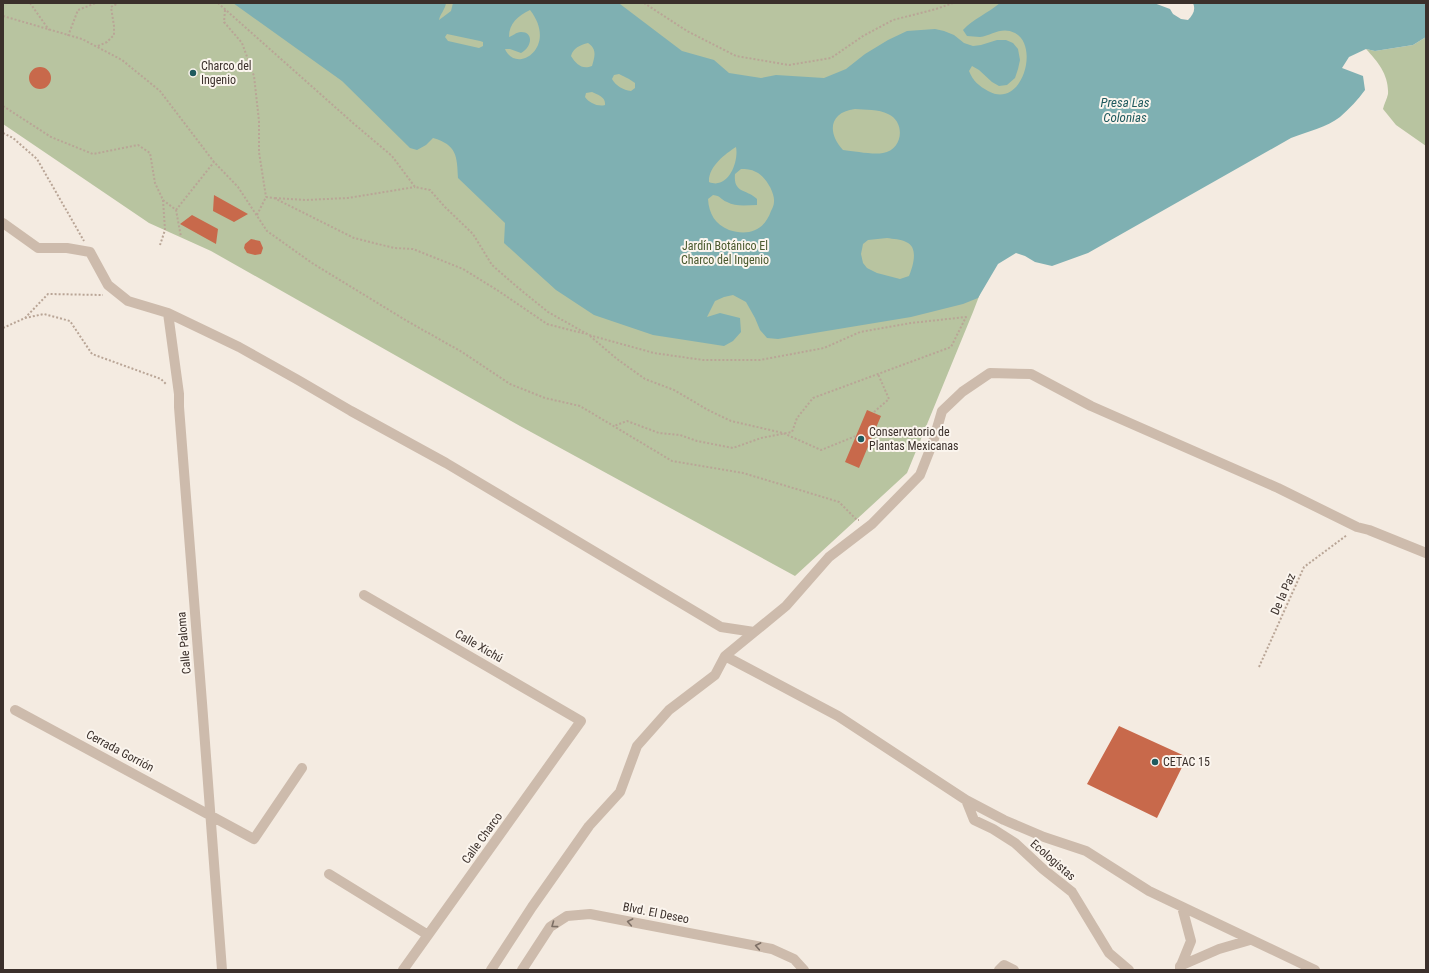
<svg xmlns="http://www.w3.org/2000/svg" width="1429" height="973" viewBox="0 0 1429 973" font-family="'Roboto Condensed',sans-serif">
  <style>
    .green { fill: #b8c4a0 }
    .water { fill: #7fb0b2; fill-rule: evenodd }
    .building { fill: #c8694b }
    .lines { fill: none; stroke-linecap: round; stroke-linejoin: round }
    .path { stroke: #b9a596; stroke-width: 2; stroke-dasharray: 2 2; stroke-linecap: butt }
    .minor { stroke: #cdbbac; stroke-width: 10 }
    .oneway { stroke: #7d6f65 }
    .poi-dot { fill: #1f5a5e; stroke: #fbf5ee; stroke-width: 1.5 }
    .labels { text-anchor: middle; stroke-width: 4; stroke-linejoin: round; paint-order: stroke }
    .poi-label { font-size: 12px; fill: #3b302b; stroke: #fbf5ee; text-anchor: start }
    .park-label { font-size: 12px; fill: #4a5a2e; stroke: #fbf5ee }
    .street-label { font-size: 12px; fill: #3b302b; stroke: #fbf5ee }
    .water-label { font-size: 13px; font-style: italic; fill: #1f5a5e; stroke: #fbf5ee }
  </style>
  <rect width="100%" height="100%" fill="#f4ebe1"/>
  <path class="green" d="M3 3H1071L1027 171 973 312 907 473 795 576 520 426 211 251 149 223 3 124Z
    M1426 37V146L1396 125 1383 109C1384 104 1387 99 1388 94 1389 75 1378 62 1366 49L1375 51 1413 45Z"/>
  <path class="water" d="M233 3H446C445 10 440 14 439 20L451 11 453 3H615L620 4 682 51 714 60 729 73 761 78 776 75 824 78 846 69 865 54 888 40 907 31 935 29 944 31 954 35 964 43 973 46 981 45 997 40H1006L1013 43 1018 49 1020 60 1018 69 1015 78 1007 85 999 86 992 82 979 70 972 66 969 71C973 81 979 86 988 91 1022 110 1040 46 1015 33 1002 26 992 35 980 37 976 37 971 36 967 36L963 30C973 19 988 13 1000 3H1154L1170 9 1173 14 1181 19 1188 20C1193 15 1196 10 1193 3H1426V37L1413 45 1375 51 1366 49 1349 57 1342 68 1363 76 1365 90C1358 100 1349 109 1340 117 1327 127 1307 132 1291 138L1088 253 1052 266 1035 262 1025 256 1016 253 998 264 978 298 963 304 911 317 778 339 767 338 760 330 755 318 746 302 733 295 724 297 715 301 707 317 720 313 740 318 741 332 733 341 724 346 653 335 594 315 556 290 504 243 505 223 458 178C457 156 457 145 433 138L426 145 417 150 410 148 342 81ZM530 10C559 47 516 75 505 49H510L521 53C532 47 534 32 521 32 516 32 513 36 509 37 509 23 518 16 530 10ZM447 34 480 41 483 42V46L479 48 448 41 445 37ZM588 43C597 49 595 56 592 66 582 70 576 64 571 56 573 48 580 45 588 43ZM619 74 629 79 635 83V88L631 91C623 90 616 86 612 79L614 75ZM592 92C598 95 606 97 605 105 598 107 589 103 585 97L586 93ZM855 109C865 110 879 109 888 114 906 122 903 150 883 153 873 155 854 151 843 150 827 133 829 112 855 109ZM736 147C739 162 728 190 709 182 708 167 725 154 736 147ZM741 169C746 169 751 169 756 172 765 176 775 192 774 202 774 205 772 209 771 211 764 231 748 236 729 230 715 224 709 214 708 199L713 195C721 196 720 199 727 202 736 207 747 205 757 205V199C748 189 733 194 735 174ZM887 238C893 239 901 239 906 242 919 247 913 266 909 276L900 279 877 273 867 268 863 263 861 254 863 244 868 240Z"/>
  <path class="building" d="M29 78a11 11 0 1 1 22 0a11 11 0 1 1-22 0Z
    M214 195 248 214 234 222 213 211Z
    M192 215 218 229 216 244 180 224Z
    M251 239 260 241 263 248 261 254 255 255 247 253 244 248 245 244Z
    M867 410 881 416 859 468 845 462Z
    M1119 726 1187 757 1157 818 1087 784Z"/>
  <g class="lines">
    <path class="path" d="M30 3 49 30
      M218 3 353 123 392 156 415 187 430 190 445 207 473 234 492 265 516 286 548 312 589 335 654 353 703 360H760L824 348 860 332 911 323 966 317 951 347 813 398 797 418 792 432 761 438 733 448 697 441 680 435 659 433 627 421 614 426
      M644 3 687 31 736 56 789 65 831 58 863 36 893 20 936 9 953 3
      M225 10 224 22 242 43 254 76 259 121V152L266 197
      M3 16 82 39 122 60 160 91 214 162 238 187 267 231 312 263 407 321 462 352 510 384 545 398 580 406 672 461 743 473 813 494 839 502 857 520H859
      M68 36 78 10 96 3
      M98 46 107 42 114 35V26L111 7 118 3
      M3 106 51 137 93 154 138 145 150 153 155 183 163 200 165 230 160 245
      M3 133 13 138 37 159 84 241
      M275 198 305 200 348 198 415 187
      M163 200 176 210 181 237
      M176 210 214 162
      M257 215 266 197 274 198 354 238 394 248 413 249 463 269 497 290 547 324 586 334
      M25 318 44 314 70 321 92 354 161 379 166 384
      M3 328 25 318 48 294 103 295
      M590 336 617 359 645 379 674 390 708 410 731 421 783 433 821 450 856 436
      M874 412 889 399 878 374
      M1259 667 1304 567 1347 535"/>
    <path class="minor" d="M3 223 38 248H67L90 252 108 285 128 301 168 313 239 347 298 380 351 411 446 463 721 627 754 632
      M168 313 179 394V407C193 595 209 782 222 970
      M364 595 581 721 403 970
      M725 656 838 716 966 800 1004 820 1044 837 1086 851 1149 891 1315 970
      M15 710 254 839 302 768
      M966 800 974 820 993 829 1015 843 1043 869 1072 892 1109 953 1129 970
      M329 874 428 935
      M1180 966 1219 949 1250 940
      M1180 968 1191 941 1182 907
      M491 970 532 907 589 826 620 792 637 746 669 710 715 675 725 656 786 606 829 557 872 524 920 475 933 442 942 411 962 392 990 373 1031 374 1091 406 1278 488 1357 527 1369 530 1426 553
      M522 970 550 927 567 916 590 914 772 949 794 959 804 970
      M999 970 1004 965 1014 970"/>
  </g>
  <defs><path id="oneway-chevron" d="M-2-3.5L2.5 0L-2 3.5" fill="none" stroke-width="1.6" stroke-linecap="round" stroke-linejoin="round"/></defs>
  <g class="oneway">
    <use href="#oneway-chevron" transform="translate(630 922) rotate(-169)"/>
    <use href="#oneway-chevron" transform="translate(554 925) rotate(144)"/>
    <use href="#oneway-chevron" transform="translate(758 946) rotate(-169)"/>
  </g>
  <g class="poi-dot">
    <circle cx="193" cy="73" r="4"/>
    <circle cx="861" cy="439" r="4"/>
    <circle cx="1155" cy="762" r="4"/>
  </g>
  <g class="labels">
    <g class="poi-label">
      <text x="201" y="70">Charco del<tspan x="201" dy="14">Ingenio</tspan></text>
      <text x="869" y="436">Conservatorio de<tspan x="869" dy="14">Plantas Mexicanas</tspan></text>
      <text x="1163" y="766">CETAC 15</text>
    </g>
    <g class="park-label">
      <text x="725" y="250">Jardín Botánico El<tspan x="725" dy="14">Charco del Ingenio</tspan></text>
    </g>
    <g class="street-label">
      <text transform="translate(1283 594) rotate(-66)" y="4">De la Paz</text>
      <text transform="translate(184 643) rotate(-95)" y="4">Calle Paloma</text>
      <text transform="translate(479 646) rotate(30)" y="4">Calle Xichú</text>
      <text transform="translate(120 751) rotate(28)" y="4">Cerrada Gorrión</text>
      <text transform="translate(482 838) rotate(-54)" y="4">Calle Charco</text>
      <text transform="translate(1053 860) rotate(41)" y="4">Ecologistas</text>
      <text transform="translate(656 913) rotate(11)" y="4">Blvd. El Deseo</text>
    </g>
    <g class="water-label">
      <text x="1125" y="107">Presa Las<tspan x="1125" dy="15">Colonias</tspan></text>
    </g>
  </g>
  <rect width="1429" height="973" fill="none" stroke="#3b302b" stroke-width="8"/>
</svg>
